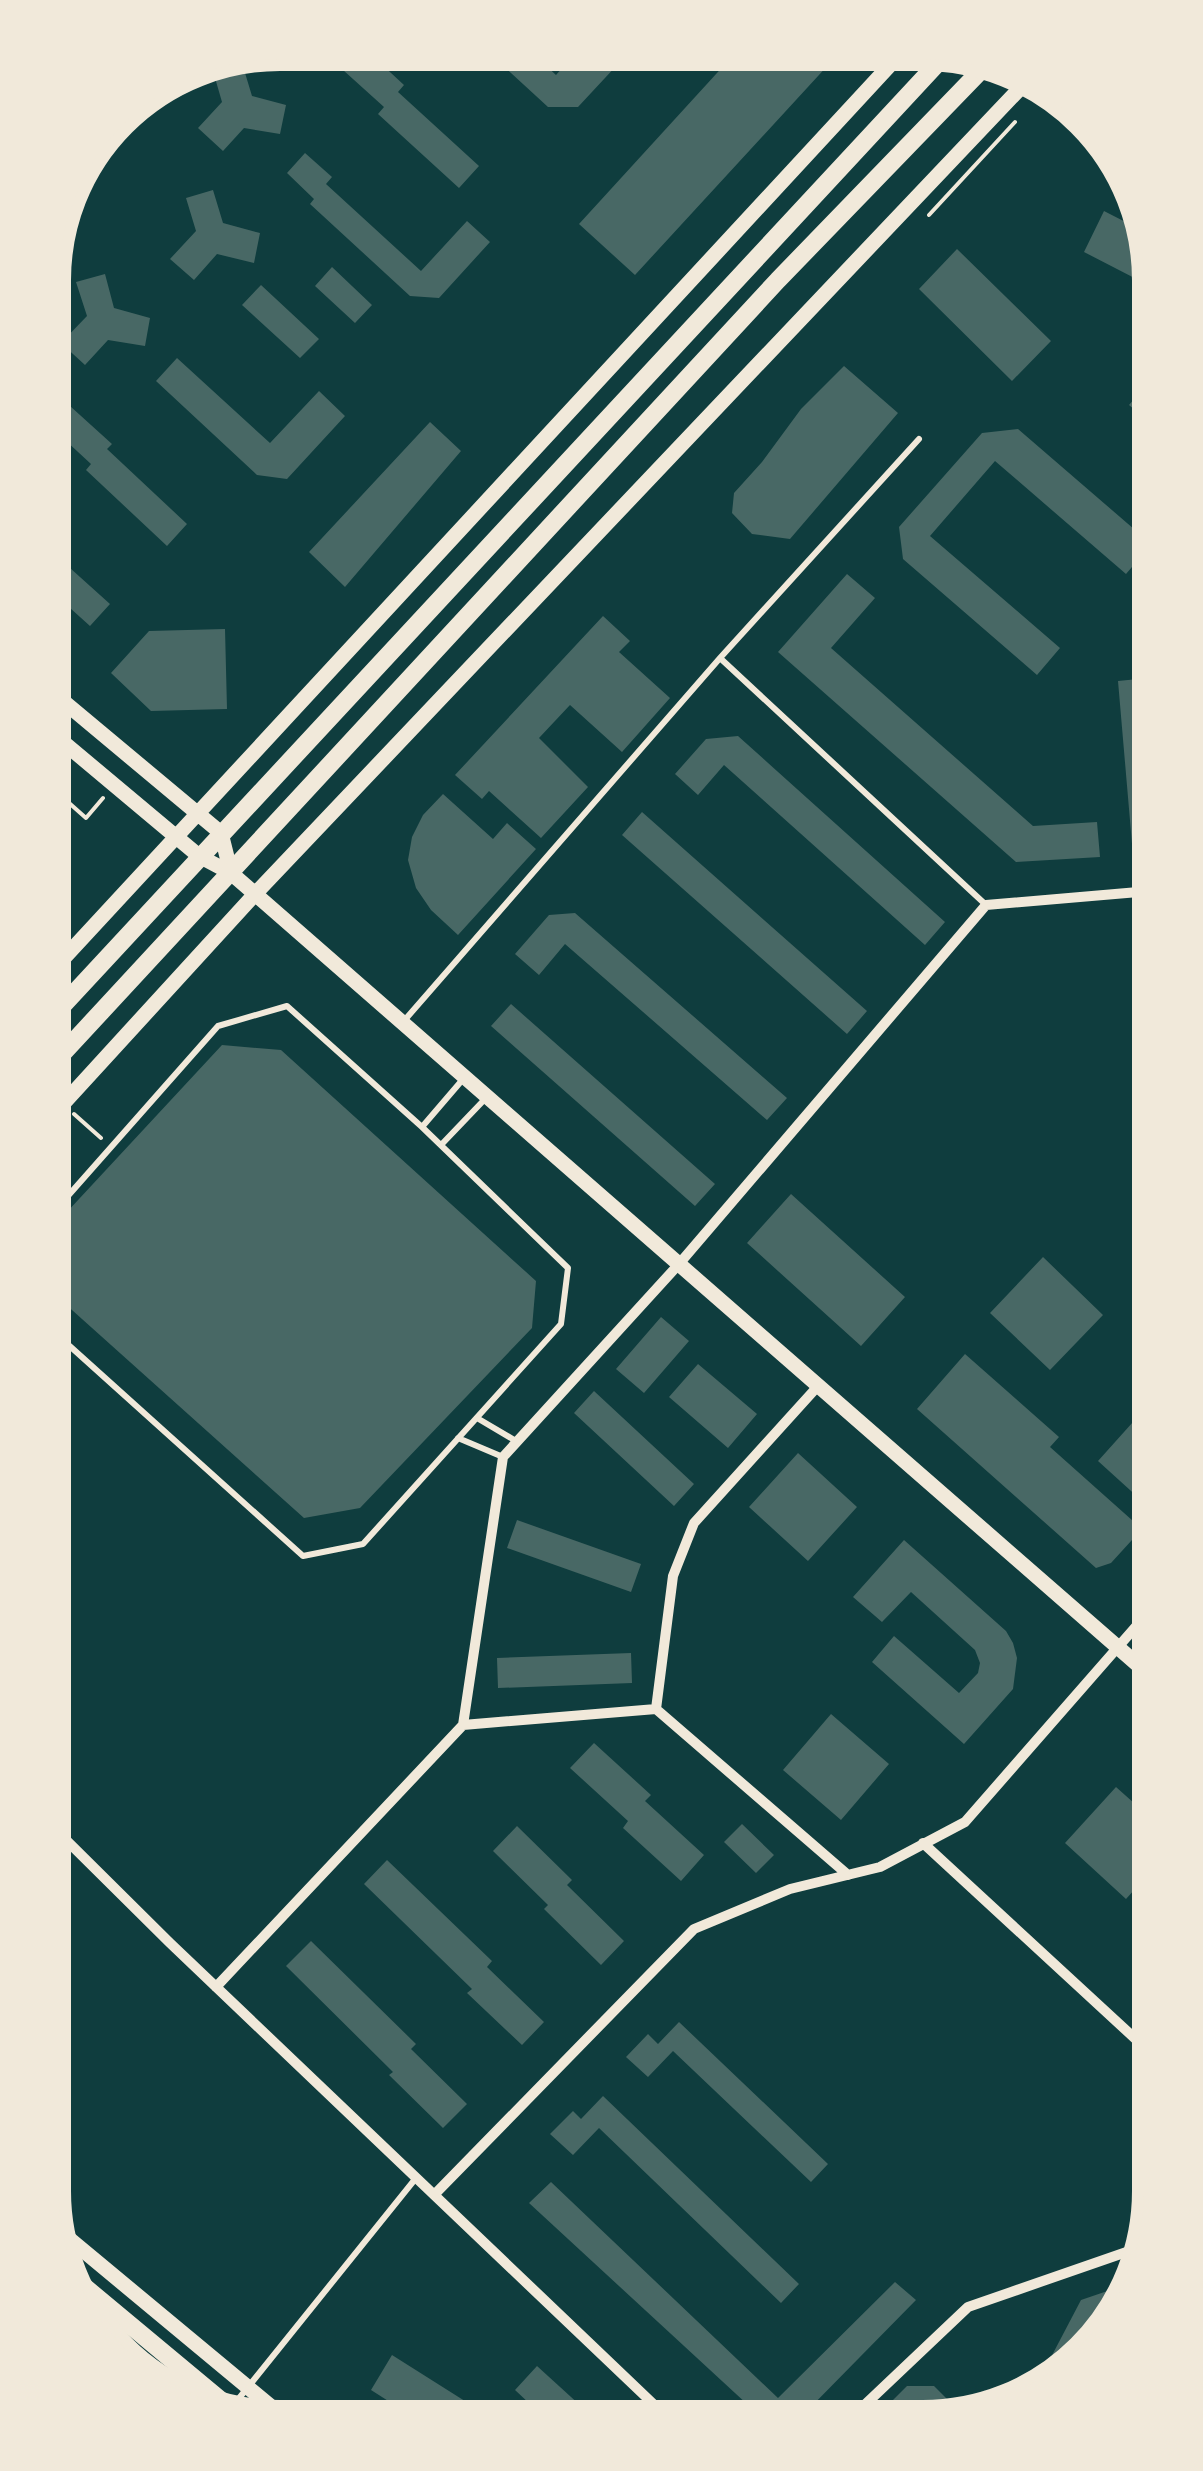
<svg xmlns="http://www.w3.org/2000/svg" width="1203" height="2471" viewBox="0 0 1203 2471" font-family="'Titillium Web',sans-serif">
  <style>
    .building { fill: #486865 }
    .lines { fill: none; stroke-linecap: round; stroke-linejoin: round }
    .path { stroke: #f1e9da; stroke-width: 4 }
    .service { stroke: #f1e9da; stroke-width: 6 }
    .minor { stroke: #f1e9da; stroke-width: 10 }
    .tertiary { stroke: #f1e9da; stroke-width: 15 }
    .secondary { stroke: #f1e9da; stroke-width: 18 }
    .primary { stroke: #f1e9da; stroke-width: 18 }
    .rim { fill: none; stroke: #f1e9da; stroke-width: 12 }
  </style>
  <rect width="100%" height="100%" fill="#0f3d3e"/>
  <path class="building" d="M364 48 404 85 398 92 479 166 459 188 378 114 384 107 343 70Z
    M485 49H528L556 75 579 49 602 50 618 64 578 107H548Z
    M738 50 841 51 635 275 579 224Z
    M242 63 252 96 286 105 280 134 244 128 223 151 198 128 222 102 213 71Z
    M1069 101 1077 105 1105 151 1059 113Z
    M305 153 332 177 326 184 421 271 467 221 490 242 439 298 410 296 310 204 314 199 287 173Z
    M213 190 223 223 260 233 254 263 217 254 194 280 170 259 196 231 186 198Z
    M1104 211 1147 233 1148 285 1084 252Z
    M957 249 1051 341 1012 381 919 289Z
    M332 267 372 305 355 323 315 286Z
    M105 274 114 308 150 318 145 346 108 340 85 365 61 343 87 316 76 282Z
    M261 285 319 339 300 358 242 305Z
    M177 358 270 443 319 391 345 416 287 479 257 475 156 381Z
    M844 366 898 413 790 539 752 534 732 513 734 493 762 462 801 409Z
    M1148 383V421L1129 405Z
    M70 406 112 444 107 449 187 524 167 546 86 470 91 464 51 427Z
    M430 422 461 451 345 587 309 552Z
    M1018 429 1149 542V547L1126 574 995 461 930 536 1060 648 1037 675 903 559 899 527 982 433Z
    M50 550 110 604 90 626 50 590Z
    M847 574 875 598 831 648 1033 826 1097 822 1100 857 1016 862 778 652Z
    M603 616 630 641 619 652 670 698 622 752 570 705 539 738 588 787 541 838 489 791 482 799 455 775Z
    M225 629 227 709 151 711 111 673 149 631Z
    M1148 678 1150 866 1134 867 1118 681Z
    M738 736 945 922 925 945 724 765 698 795 675 774 706 739Z
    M443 794 493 839 507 823 536 849 458 935 431 910 416 888 408 860 412 837 423 815Z
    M642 812 867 1011 847 1034 622 835Z
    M575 913 787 1098 767 1120 565 944 539 975 515 954 549 915Z
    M511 1004 715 1184 695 1206 491 1026Z
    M222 1045 281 1050 536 1281 532 1328 360 1508 304 1518 53 1293V1227Z
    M791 1194 905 1297 861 1346 747 1243Z
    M1043 1257 1103 1315 1050 1370 990 1313Z
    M661 1317 689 1341 644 1393 616 1369Z
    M965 1354 1059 1437 1050 1447 1142 1529 1111 1563 1096 1568 917 1409Z
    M698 1364 757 1414 728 1448 669 1397Z
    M594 1391 694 1484 674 1506 574 1413Z
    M1150 1403 1152 1405V1510L1098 1461Z
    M798 1453 857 1507 808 1561 749 1507Z
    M517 1520 641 1564 631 1592 507 1548Z
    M904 1540 1006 1631 1013 1643 1017 1658 1013 1689 964 1744 872 1662 894 1636 959 1693 978 1673 980 1663 975 1650 911 1592 882 1622 853 1597Z
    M631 1653 632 1683 498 1688 497 1658Z
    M831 1714 889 1764 841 1820 783 1770Z
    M594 1743 651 1795 645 1801 704 1855 681 1881 623 1828 628 1821 570 1768Z
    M1116 1787 1153 1820 1154 1868 1126 1899 1065 1843Z
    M742 1824 774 1855 756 1873 724 1842Z
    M517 1826 572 1880 567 1885 624 1941 601 1965 544 1909 548 1905 493 1851Z
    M387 1860 492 1961 487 1967 544 2022 522 2045 467 1993 472 1989 364 1884Z
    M311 1941 416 2044 411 2049 467 2104 443 2128 389 2075 393 2072 286 1966Z
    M1154 1975V1995L1144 1986Z
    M679 2022 828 2164 811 2182 673 2051 648 2077 626 2057 648 2034 658 2044Z
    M603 2096 799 2284 781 2303 599 2128 573 2155 550 2134 573 2111 581 2119Z
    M551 2182 778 2398 895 2282 916 2300 802 2416 761 2417 529 2203Z
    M1122 2286 1107 2324 1100 2326 1088 2350 1038 2382 1081 2300Z
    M392 2355 468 2403 458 2418H415L371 2390Z
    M537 2366 593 2417 545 2418 515 2390Z
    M907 2386H934L964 2416H877Z"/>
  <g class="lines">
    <path class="path" d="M929 215 1015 122
      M51 787 86 818 103 798
      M74 1114 101 1138
      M52 1150 65 1137 59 1131"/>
    <path class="service" d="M720 658 985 904
      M403 1022 720 658 919 439
      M422 1127 464 1078
      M441 1145 485 1099
      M52 1214 218 1026 287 1006 422 1127 568 1268 561 1324 363 1544 303 1556 53 1331
      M477 1418 516 1441
      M458 1438 503 1457
      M232 2407 416 2178"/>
    <path class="minor" d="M49 260 69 225 85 160
      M818 1386 694 1523 673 1576 656 1709 848 1875
      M463 1725 656 1709
      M54 1828 170 1943 667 2417
      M923 1843 1154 2056
      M216 1987 463 1725 503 1457 679 1264 986 905 1150 891
      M434 2195 694 1929 790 1889 880 1867 965 1822 1153 1607
      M853 2416 968 2307 1138 2248"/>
    <path class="tertiary" d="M51 691 221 833 231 873
      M51 732 199 856 231 873 1153 1678
      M52 971 903 51
      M52 1116 255 894 1027 81
      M55 2227 286 2419"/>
    <path class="secondary" d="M69 2274 243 2419
      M106 2333 172 2388"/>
    <path class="primary" d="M52 1017 948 52
      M52 1065 778 280 989 62"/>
  </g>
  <path d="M0 0H1203V2471H0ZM280 65H923A215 215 0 0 1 1138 280V2191A215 215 0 0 1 923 2406H280A215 215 0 0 1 65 2191V280A215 215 0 0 1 280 65Z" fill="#f1e9da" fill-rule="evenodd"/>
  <path class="rim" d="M280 65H923A215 215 0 0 1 1138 280V2191A215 215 0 0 1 923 2406H280A215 215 0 0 1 65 2191V280A215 215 0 0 1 280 65Z"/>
</svg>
